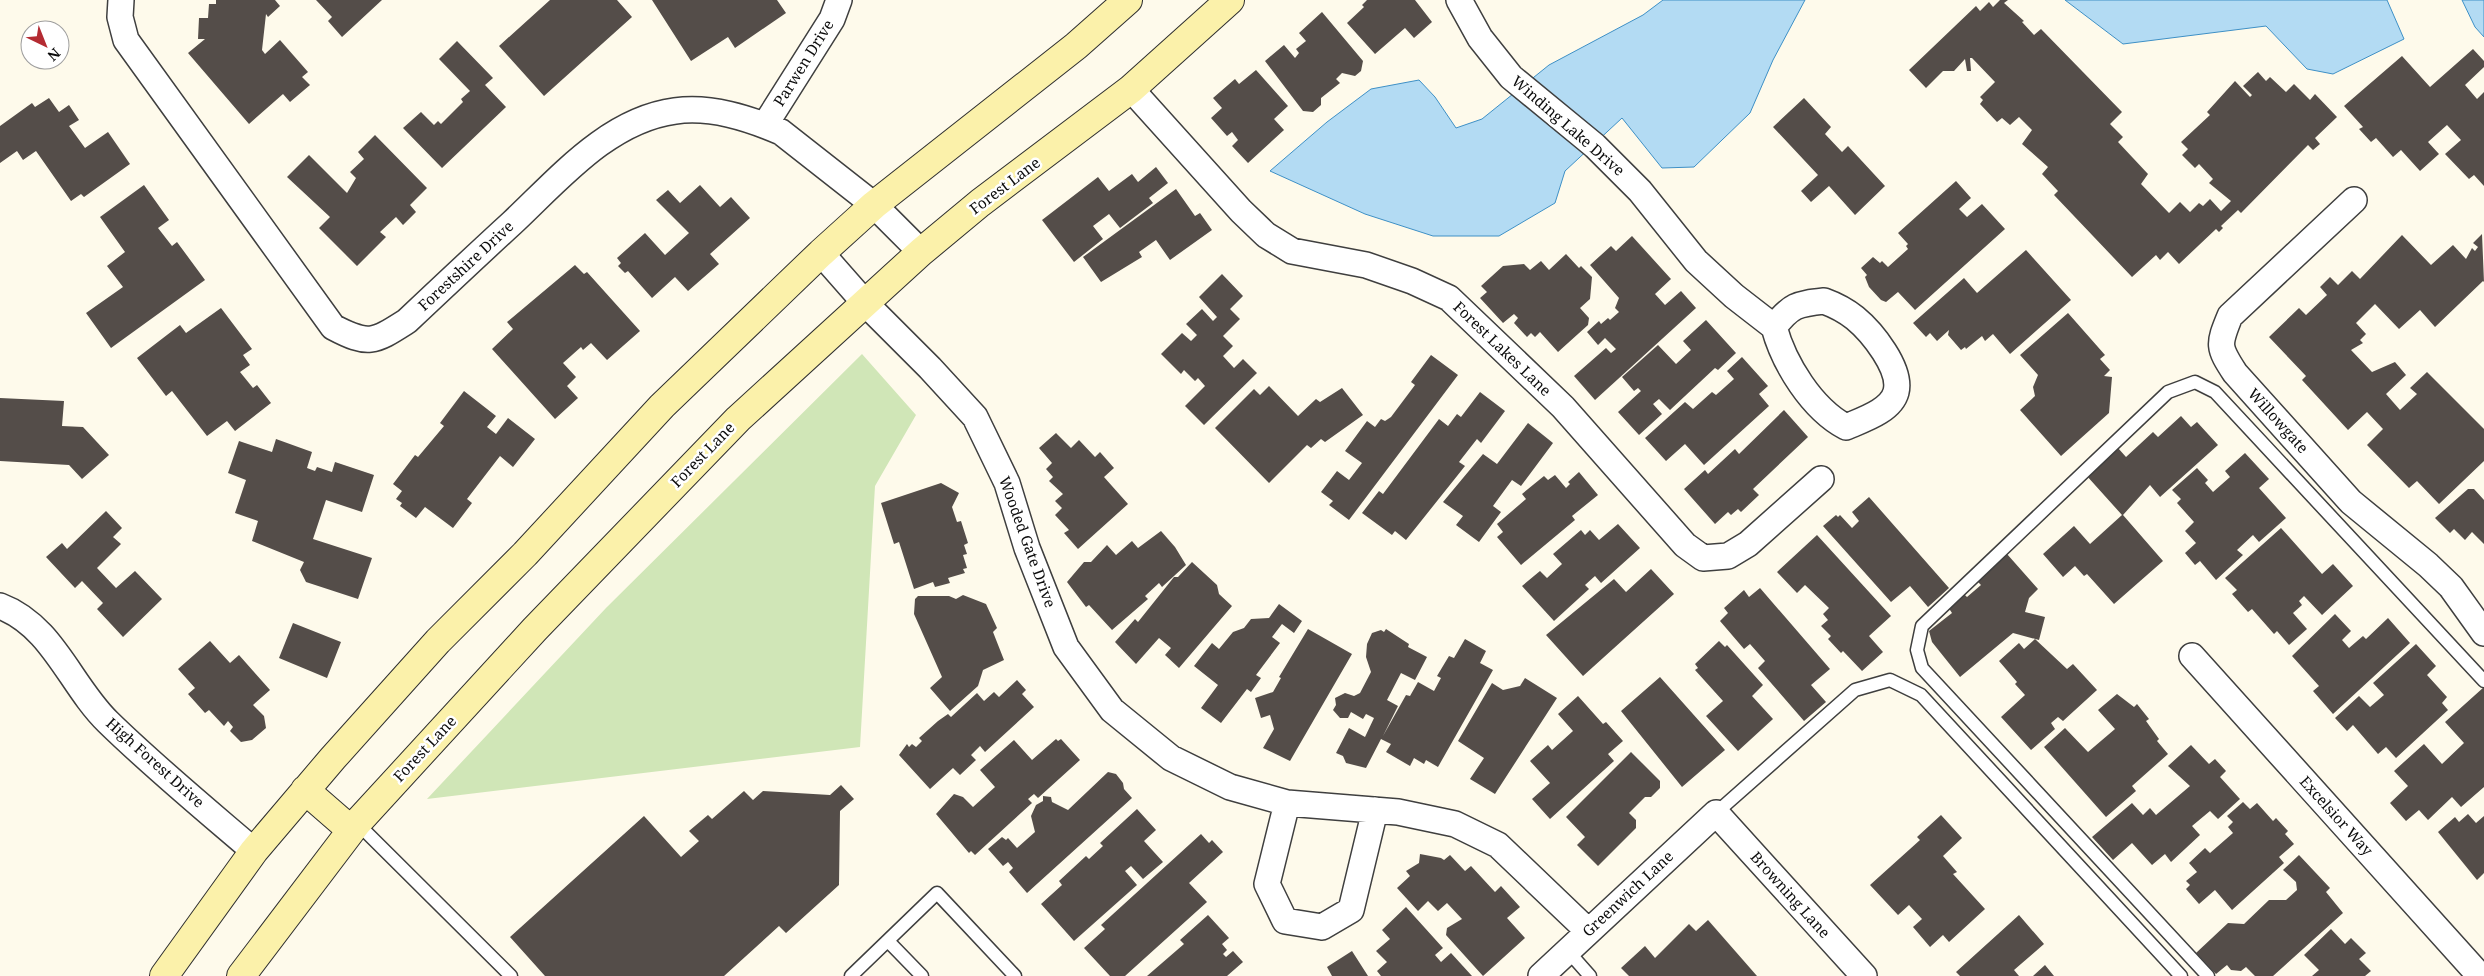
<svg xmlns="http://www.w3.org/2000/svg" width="2484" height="976" viewBox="0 0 2484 976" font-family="'Noto Serif',serif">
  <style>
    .green { fill: #d0e6b7 }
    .water { fill: #b3dbf3; stroke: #3e90c6 }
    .building { fill: #544d49 }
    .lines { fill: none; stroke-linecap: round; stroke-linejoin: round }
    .lane-casing { stroke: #3f3f3f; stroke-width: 15 }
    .street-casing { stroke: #3f3f3f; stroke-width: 28 }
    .secondary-casing { stroke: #2e2e2e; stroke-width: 30 }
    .lane { stroke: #fff; stroke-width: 12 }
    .street { stroke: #fff; stroke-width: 25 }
    .secondary { stroke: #fbf1aa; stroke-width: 28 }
    .labels { text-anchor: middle; stroke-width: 5; stroke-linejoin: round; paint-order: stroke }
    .street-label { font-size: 15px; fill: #0c0c0c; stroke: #fff }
  </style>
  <rect width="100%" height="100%" fill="#fefaeb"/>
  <path class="green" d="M862 354 916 415 875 486 860 747 427 799 606 608Z"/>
  <path class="water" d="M1663 0H1805L1773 60 1750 113 1694 167 1662 168 1622 118 1565 171 1555 203 1499 236H1433L1365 214 1270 171 1327 122 1371 89 1419 80 1435 97 1456 128 1482 119 1549 65 1643 15Z
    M2065 0H2387L2404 39 2333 74 2307 69 2266 26 2123 44Z
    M2462 0H2484V37L2475 27Z"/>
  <path class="building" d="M216 0H275L280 6 268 17 266 14 262 50 265 54 280 40 308 72 302 77 310 85 290 102 283 94 249 124 188 53 205 39H198L199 18H208L209 4H216Z
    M316 0H382L342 37 328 21 332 17Z
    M550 0H617L632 17 544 96 499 46Z
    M652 0H777L786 13 735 48 728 37 691 61Z
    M1367 0H1415L1432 22 1414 38 1405 28 1375 54 1347 23 1364 7 1362 5Z
    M2000 0H2008L2004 3 2024 21 2022 22 2034 35 2041 29 2122 112 2110 124 2123 137 2118 142 2148 174 2141 184 2169 213 2180 202 2190 212 2199 203 2203 206 2210 199 2221 211 2231 201 2209 183 2213 179 2199 164 2195 168 2182 155 2188 149 2181 142 2210 115 2207 112 2235 81 2250 97 2252 95 2243 86 2258 72 2266 81 2270 77 2286 92 2294 84 2310 100 2315 94 2337 117 2315 138 2320 144 2313 150 2308 145 2241 213 2238 210 2221 226 2223 228 2219 232 2216 229 2179 264 2168 252 2160 260 2156 255 2132 277 2054 195 2058 191 2042 174 2048 167 2022 144 2032 130 2019 117 2010 125 2002 118 1997 122 1980 104 1983 100 1980 97 1995 82 1972 58H1970L1971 71H1967L1965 59 1954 71H1943L1926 88 1909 70 1976 6 1980 11 1989 2 1993 7Z
    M1322 12 1363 61 1361 71 1355 76 1342 73 1336 79 1340 83 1321 98V105L1313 112 1303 111 1265 61 1284 45 1295 58 1299 53 1296 49 1306 41 1299 33Z
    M457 41 493 78 485 85 506 107 442 168 403 128 421 112 434 125 438 121 441 124 463 102 461 99 470 91 439 59Z
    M2473 49 2484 61V67L2465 85 2477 99 2484 92V186L2474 175 2469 179 2445 154 2461 140 2447 125 2428 142 2439 154 2420 171 2401 150 2393 157 2376 138 2371 142 2359 129 2363 127 2344 106 2402 56 2430 87Z
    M1256 70 1288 106 1274 119 1284 130 1248 163 1232 146 1238 140 1232 132 1227 136 1211 118 1222 108 1213 98 1235 79 1239 84Z
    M49 98 59 112 69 105 79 120 69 126 85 148 108 132 130 164 84 197 81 194 71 201 36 151 23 160 17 151 0 163V126L32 103 35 107Z
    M1804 98 1831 127 1825 134 1842 152 1848 146 1885 186 1855 215 1829 186 1811 202 1801 191 1818 175 1773 127Z
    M375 135 427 188 410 205 416 212 403 225 396 217 380 232 386 237 357 266 319 228 330 217 287 177 309 155 347 193 356 178 350 172 364 159 358 152Z
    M1156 167 1168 183 1149 198 1153 203 1120 228 1109 214 1093 226 1103 239 1074 262 1042 220 1098 177 1109 191 1132 174 1138 182Z
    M1956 181 1971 198 1959 209 1967 217 1982 204 2005 229 1915 310 1898 292 1886 302 1881 300 1869 287 1865 277 1867 275 1861 268 1873 257 1880 263 1882 261 1888 267 1908 249 1906 246 1908 244 1898 233Z
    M144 185 169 220 158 228 172 246 177 242 205 280 111 348 86 313 123 287 107 266 125 252 100 217Z
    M700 185 720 207 731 197 750 218 710 254 719 264 688 291 675 277 652 298 628 271 625 273 618 266 621 263 617 258 645 233 665 255 689 233 656 200 668 190 680 203Z
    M1176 189 1195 216 1200 213 1212 230 1170 260 1156 240 1139 252 1142 257 1101 282 1083 257Z
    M2482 234 2484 282 2483 281 2435 327 2420 310 2399 329 2375 304 2356 323 2366 334 2360 340 2363 343 2351 350 2372 372 2395 362 2406 375 2386 394 2400 410 2417 394 2410 388 2427 372 2484 429V461L2439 504 2417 481 2409 488 2367 445 2383 429 2367 412 2348 430 2302 380 2306 376 2269 337 2299 308 2306 315 2327 295 2320 287 2330 277 2338 285 2352 271 2360 279 2402 235 2431 265 2453 245 2466 259 2472 248 2475 251 2478 247 2473 243Z
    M1632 236 1671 279 1655 294 1665 305 1681 291 1696 308 1595 400 1574 376 1606 348 1611 353 1616 349 1605 338 1598 345 1587 332 1599 321 1601 324 1608 318 1610 320 1619 312 1615 308 1619 298 1590 265 1611 246 1616 251Z
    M2026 250 2071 300 2010 354 1993 334 1985 341 1982 336 1966 349 1965 347 1961 350 1948 335 1949 330 1937 341 1930 333 1926 337 1913 323 1964 278 1977 293Z
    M1566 254 1579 268 1581 266 1592 277 1590 299 1580 308 1589 318 1588 325 1558 352 1540 332 1535 337 1531 333 1527 337 1514 323 1518 318 1514 314 1503 323 1480 298 1487 292 1481 286 1503 266 1524 264 1530 270 1541 261 1549 270Z
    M575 265 584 274 587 272 640 331 607 360 591 343 583 350 581 347 563 363 576 377 567 386 578 398 555 419 492 349 513 329 507 322Z
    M1222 274 1243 296 1230 309 1240 319 1223 336 1233 346 1223 356 1234 368 1243 359 1257 373 1204 425 1185 406 1205 386 1198 378 1195 381 1184 370 1181 374 1161 354 1182 333 1191 341 1197 335 1186 324 1202 309 1213 321 1217 317 1199 297Z
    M221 308 252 349 243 355 250 365 240 372 253 388 257 385 271 403 235 431 227 421 207 436 172 391 166 396 137 358 180 325 186 333Z
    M2068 313 2105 355 2100 359 2110 370 2104 376 2112 377 2109 413 2061 456 2020 410 2035 396 2033 387 2038 375 2020 355Z
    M1706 320 1736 353 1718 370 1715 368 1670 410 1659 399 1653 404 1662 414 1639 435 1618 412 1641 391 1638 388 1634 391 1622 377 1658 345 1676 364 1691 350 1683 341Z
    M1431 355 1458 375 1349 520 1329 505 1333 501 1321 492 1337 471 1349 480 1362 463 1345 451 1367 421 1375 427 1381 419 1385 421 1391 417 1415 385 1411 382Z
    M1742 357 1768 386 1759 394 1769 406 1704 465 1685 444 1666 461 1645 438 1685 402 1693 409 1712 392 1716 395 1734 379 1727 371Z
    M1269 386 1298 416 1316 399 1320 402 1342 388 1363 415 1325 442 1321 439 1311 448 1307 445 1269 483 1215 428 1254 389 1260 395Z
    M464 391 496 416 487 427 496 434 508 418 535 439 513 467 500 456 467 499 472 503 453 528 425 507 416 518 400 506 402 503 396 499 402 491 393 484 415 455 418 457 444 426 440 423Z
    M1480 392 1505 411 1481 443 1477 439 1459 462 1465 466 1406 540 1395 531 1392 535 1362 513 1379 491 1383 494 1439 419 1448 426 1457 414 1461 417Z
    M0 398 64 401 62 426 83 427 109 455 82 479 69 465 0 461Z
    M1784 410 1808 437 1753 489 1759 495 1741 512 1738 509 1731 515 1728 512 1715 524 1684 489 1705 470 1708 474 1735 449 1739 454Z
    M2181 416 2191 427 2197 422 2218 445 2160 497 2150 485 2123 515 2163 561 2114 604 2087 574 2084 576 2075 566 2063 577 2043 554 2074 526 2090 544 2122 515 2086 475 2118 448 2126 457 2153 432 2158 437Z
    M1528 423 1553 443 1521 486 1512 480 1493 506 1501 512 1479 542 1456 525 1463 516 1443 502 1483 454 1497 464Z
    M1056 433 1071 448 1079 440 1095 457 1100 452 1114 468 1104 477 1128 504 1078 549 1064 533 1069 530 1055 515 1062 508 1055 501 1063 494 1049 481 1053 477 1046 469 1052 463 1039 448Z
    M276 439 312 452 307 468 315 471 317 467 332 472 335 462 374 475 362 512 326 500 313 539 372 558 358 599 306 582 300 570 304 562 252 541 258 521 235 513 246 480 228 473 239 441 272 452Z
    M2245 453 2269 479 2259 488 2286 518 2259 542 2253 535 2237 550 2243 555 2216 580 2200 561 2195 565 2185 553 2196 543 2185 531 2194 522 2177 503 2181 499 2172 490 2197 468 2208 480 2205 483 2213 492 2230 477 2225 471Z
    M1579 472 1598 495 1572 516 1575 520 1521 565 1497 537 1503 532 1497 524 1526 499 1522 494 1544 476 1548 480 1555 475 1566 488 1570 484 1568 482Z
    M941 483 959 493 952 507 957 522 961 521 968 543 964 545 967 554 963 555 967 568 963 569 965 573 948 578 950 583 935 587 933 582 914 589 899 542 894 544 881 503Z
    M2468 489H2474L2484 500V544L2472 532 2465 540 2454 529 2450 533 2435 518Z
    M1869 497 1949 588 1928 607 1910 586 1891 602 1823 526 1836 515 1838 517 1840 515 1852 528 1859 521 1852 512Z
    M106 511 122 528 113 537 121 544 97 568 116 588 135 571 162 599 123 637 97 609 103 603 82 581 75 588 46 557 62 543 67 549Z
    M1618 524 1640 548 1601 583 1595 576 1585 585 1589 589 1554 621 1522 586 1540 571 1547 578 1562 564 1553 554 1581 530 1585 535 1590 530 1599 540Z
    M2281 528 2322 574 2333 564 2353 586 2322 615 2304 596 2299 601 2302 605 2293 613 2307 629 2289 645 2277 631 2274 634 2252 609 2248 612 2232 594 2237 590 2225 578Z
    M1161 531 1175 547 1186 565 1162 587 1159 583 1145 596 1148 599 1112 630 1089 605 1086 607 1067 582 1084 562H1091L1107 545 1116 555 1132 541 1138 548Z
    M1817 535 1891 616 1869 636 1883 652 1862 671 1843 651 1841 653 1828 639 1831 636 1821 626 1828 620 1823 614 1829 608 1805 585 1797 593 1777 572Z
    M2007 554 2038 589 2029 598 2025 612 2045 617 2039 640 2013 633 1960 677 1932 642 1929 631 1952 613 1948 607 1964 594 1967 597 1981 585 1977 581Z
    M1192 562 1217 585 1219 594 1232 606 1179 668 1165 655 1171 648 1159 638 1136 664 1115 642 1135 619 1138 622 1174 577H1178Z
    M1651 569 1674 594 1583 676 1546 635 1614 579 1626 592Z
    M1760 588 1830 669 1811 685 1826 702 1804 721 1758 668 1765 661 1750 644 1744 649 1720 621 1728 613 1724 608 1744 590 1749 597Z
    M963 595 986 604 997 628 993 632 1004 660 983 670 978 686 950 711 930 688 942 677 914 614 915 599 918 596H949L956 599Z
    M1279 604 1302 621 1294 633 1282 624 1272 637 1280 643 1256 675 1261 678 1251 692 1247 689 1221 723 1201 708 1218 685 1194 666 1212 643 1219 649 1233 632 1244 628 1251 619 1269 618Z
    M2335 614 2351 631 2342 640 2349 648 2363 636 2366 639 2388 618 2410 643 2333 714 2313 691 2319 686 2292 656Z
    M293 623 341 642 327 678 279 658Z
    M1308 629 1352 654 1290 761 1263 748 1274 729 1270 715 1261 718 1255 698 1273 692 1281 678 1279 677Z
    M1386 629 1409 644 1408 647 1427 657 1415 680 1401 673 1387 700 1398 706 1383 736 1406 695 1410 696 1418 682 1434 691 1441 678 1437 676 1449 656 1454 658 1465 639 1486 651 1480 663 1493 670 1438 767 1426 760 1424 764 1414 758 1410 766 1386 752 1391 744 1381 739 1366 768 1346 763 1343 756 1336 753 1349 728 1365 737 1374 718 1366 714 1363 719 1351 712 1348 718H1340L1333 710 1336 705 1335 698 1345 693 1354 696 1360 693 1371 672 1366 657 1367 644 1372 633 1381 630 1384 632Z
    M2035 639 2067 669 2073 664 2097 690 2063 721 2058 717 2051 723 2055 729 2031 750 2001 717 2025 695 2015 684 2017 682 1999 661 2019 643 2024 649Z
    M210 641 230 663 239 655 270 690 253 705 264 716 266 728 252 740 241 742 230 731 233 727 228 721 224 726 209 710 205 713 188 694 195 688 178 669Z
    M1719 641 1725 647 1727 645 1763 685 1752 696 1773 719 1738 751 1706 716 1723 701 1695 670 1698 668 1695 664Z
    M2416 644 2436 666 2427 675 2447 697 2442 703 2448 710 2396 758 2386 747 2378 754 2353 725 2347 731 2335 718 2359 696 2370 707 2384 695 2373 683Z
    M1660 677 1725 750 1682 787 1621 711Z
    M1525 678 1557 698 1495 794 1470 779 1484 758 1458 741 1492 683 1503 690 1520 686Z
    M1017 680 1026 690 1022 694 1034 707 985 752 980 746 971 755 976 760 960 775 953 768 930 789 899 755 907 744 909 747 912 744 916 747 922 741 919 738 938 721 948 714 951 717 977 693 984 701 994 692 999 697Z
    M2484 687V787L2461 807 2452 797 2428 820 2419 810 2406 821 2390 803 2408 786 2394 771 2424 744 2442 764 2464 743 2445 722Z
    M2117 694 2134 707 2137 704 2149 719 2146 721 2159 739 2157 741 2168 754 2132 786 2136 791 2106 817 2044 747 2065 728 2088 752 2115 729 2098 710Z
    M1578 696 1603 724 1606 722 1623 741 1608 754 1614 761 1550 819 1532 799 1550 783 1530 761 1548 745 1552 750 1573 731 1558 714Z
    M1056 739 1058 741 1061 739 1080 760 1038 798 1034 794 1028 799 1032 803 975 855 971 851 969 853 936 814 954 794 963 797 973 807 995 787 980 770 1014 740 1032 760Z
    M2191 745 2209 764 2215 759 2226 771 2220 777 2240 799 2218 819 2210 811 2192 826 2200 835 2171 862 2165 854 2152 865 2132 843 2113 860 2092 837 2132 803 2143 815 2150 808 2156 815 2190 786 2168 766Z
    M1631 752 1660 781V788L1651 797H1645L1629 813 1636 820V828L1598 866 1577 845 1585 837 1566 817Z
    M1108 772 1116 774 1123 783 1124 789 1132 798 1027 893 1009 872 1013 868 1008 862 1003 866 988 849 1002 837 1006 840 1008 838 1017 848 1035 832 1031 816 1036 805 1043 801V796L1051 797 1052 802 1068 810Z
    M841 785 854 799 840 811 839 885 786 933 779 926 724 976H545L510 937 644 816 681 857 699 841 689 831 708 815 712 819 744 791 753 800 763 791 830 795Z
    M2243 802 2250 809 2257 803 2273 821 2276 818 2288 831 2285 834 2294 844 2279 857 2284 863 2232 910 2215 890 2199 904 2186 889 2190 885 2186 881 2197 872 2189 863 2205 848 2210 853 2233 833 2228 827 2233 822 2227 816Z
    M1137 809 1156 830 1144 841 1163 862 1143 879 1131 866 1125 871 1137 885 1074 941 1041 904 1062 885 1059 881 1086 856 1089 859 1103 846 1100 843Z
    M2468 814 2476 823 2484 816V873L2477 880 2438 832 2455 817 2459 822Z
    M1941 815 1962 838 1943 856 1957 872 1953 874 1985 909 1949 942 1943 935 1930 947 1913 927 1922 919 1909 905 1898 915 1870 885 1920 840 1917 837Z
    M1201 834 1209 843 1212 840 1223 852 1189 883 1207 902 1125 976H1110L1084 948 1105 929 1101 925Z
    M1420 854 1441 858 1444 860 1450 855 1465 871 1471 866 1495 892 1501 886 1520 907 1507 918 1525 938 1483 976 1446 935 1447 928 1462 919 1447 903 1438 911 1428 901 1418 911 1397 888 1410 876 1406 871 1419 863Z
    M2299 855 2330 888 2326 892 2343 913 2273 976H2255L2246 967 2241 971 2231 970 2227 965 2216 974 2196 953 2228 923 2244 924 2269 900H2286L2297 890 2296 882 2283 870Z
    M1406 907 1443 948 1435 955 1441 962 1451 953 1472 976H1381L1377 971 1387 962 1376 951 1390 939 1382 930Z
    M1208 915 1229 938 1222 944 1227 950 1223 954 1226 957 1233 951 1243 962 1227 976H1147L1184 944 1180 940Z
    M2019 915 2044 944 2014 970 2019 976H1960L1956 972Z
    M1708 920 1757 976H1629L1621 968 1645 946 1655 958 1689 924 1696 931Z
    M2331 929 2345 944 2351 938 2366 953 2359 959 2371 971 2365 976H2312L2319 970 2304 955Z
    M1352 951 1368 976H1332L1327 967Z
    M2045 965 2054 976H2033Z"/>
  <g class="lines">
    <defs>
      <path id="lane" d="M1716 813 1855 690 1890 680 1921 695 2181 976
        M357 823 511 976
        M888 941 922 976
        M1567 950 1590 976
        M851 976 937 893 1015 976
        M2208 976 1922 668 1917 650 1922 626 2168 392 2195 382 2215 392 2484 681"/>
      <path id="street" d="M121 0 120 17 126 40 333 327C369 346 374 342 407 321 442 288 477 255 512 223 559 179 608 120 675 111 711 106 748 118 781 132L874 205 921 252
        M1459 0 1480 38 1511 77 1595 146 1640 191 1696 261 1734 296 1774 327
        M1131 89 1241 211 1266 235 1292 251 1366 265 1412 281 1449 298 1563 407 1685 545 1703 558 1728 556 1748 544 1821 479
        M765 125 832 19 839 0
        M2354 200 2230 316C2218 345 2218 347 2235 373L2351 502 2428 565 2451 587 2484 633
        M821 253 865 303 930 368 975 417 1007 483 1027 548 1066 647 1112 710 1171 758 1230 787 1287 803 1398 812 1455 824 1498 845 1588 931
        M1824 301C1835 305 1845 310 1855 318 1872 332 1902 369 1896 392 1891 411 1862 420 1846 427 1812 409 1784 364 1774 327 1791 305 1797 304 1824 301Z
        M0 606C53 626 70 685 108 722 154 767 205 809 254 851
        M2192 656 2480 976
        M1287 803 1267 884 1285 921 1322 927 1351 910 1375 810
        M1541 976 1716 813 1864 976"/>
      <path id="secondary" d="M305 790 351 830
        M164 976 254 851 333 758 438 641 525 554 662 406 821 253 874 205 1076 46 1128 0
        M241 976 357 823 535 629 738 419 921 252 980 203 1131 89 1230 0"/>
    </defs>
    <use href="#lane" class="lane-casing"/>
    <use href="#street" class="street-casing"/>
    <use href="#secondary" class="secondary-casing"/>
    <use href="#lane" class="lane"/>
    <use href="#street" class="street"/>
    <use href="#secondary" class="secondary"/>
  </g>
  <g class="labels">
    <g class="street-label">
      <text transform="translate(804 63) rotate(-58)" y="5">Parwen Drive</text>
      <text transform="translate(1568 126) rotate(41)" y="5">Winding Lake Drive</text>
      <text transform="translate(1005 186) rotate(-37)" y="5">Forest Lane</text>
      <text transform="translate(466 266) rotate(-43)" y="5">Forestshire Drive</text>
      <text transform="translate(1502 349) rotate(44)" y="5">Forest Lakes Lane</text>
      <text transform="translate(2278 421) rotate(48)" y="5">Willowgate</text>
      <text transform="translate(703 455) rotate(-46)" y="5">Forest Lane</text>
      <text transform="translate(1027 542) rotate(70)" y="5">Wooded Gate Drive</text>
      <text transform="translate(425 749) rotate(-47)" y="5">Forest Lane</text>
      <text transform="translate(155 763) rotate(42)" y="5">High Forest Drive</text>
      <text transform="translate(2336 816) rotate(48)" y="5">Excelsior Way</text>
      <text transform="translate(1628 894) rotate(-43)" y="5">Greenwich Lane</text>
      <text transform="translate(1790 895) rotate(48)" y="5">Browning Lane</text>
    </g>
  </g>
  <g transform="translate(45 45) rotate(137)"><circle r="24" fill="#ffffff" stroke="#9e9e9e"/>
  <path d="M0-4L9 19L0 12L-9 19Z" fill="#b42b32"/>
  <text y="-8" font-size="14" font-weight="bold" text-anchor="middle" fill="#0c0c0c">N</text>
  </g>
</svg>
